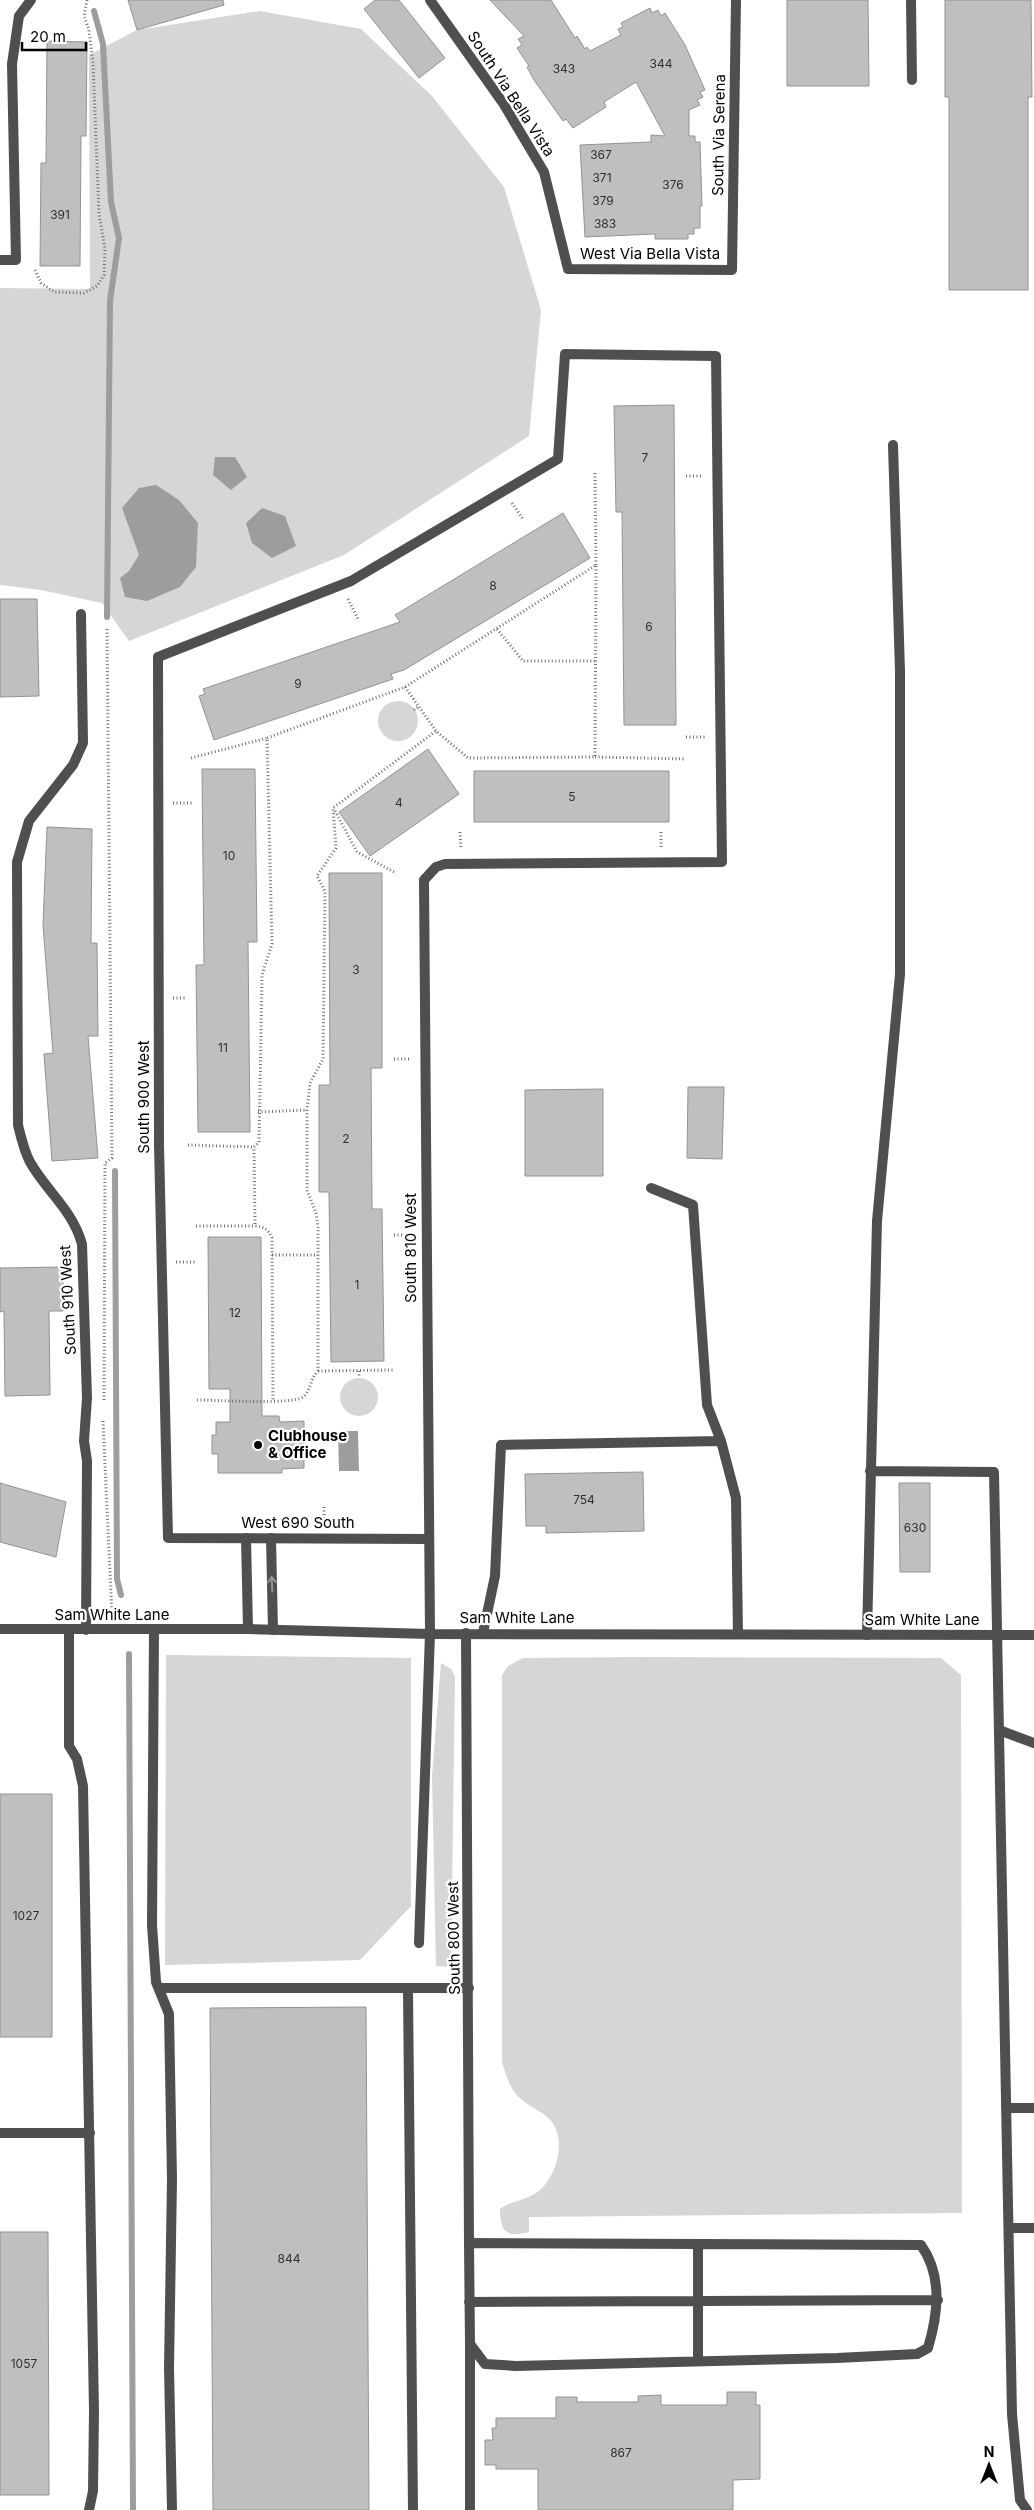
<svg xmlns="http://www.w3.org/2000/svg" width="1034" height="2510" viewBox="0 0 1034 2510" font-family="Inter,sans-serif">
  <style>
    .green { fill: #d6d6d6 }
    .water { fill: #9d9d9d }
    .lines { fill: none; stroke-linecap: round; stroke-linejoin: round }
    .stream { stroke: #9d9d9d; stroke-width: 6 }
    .building { fill: #bfbfbf; stroke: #939393 }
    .path { stroke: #717171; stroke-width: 3; stroke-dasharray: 1 2.5; stroke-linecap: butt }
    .service { stroke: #4f4f4f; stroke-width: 10 }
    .minor { stroke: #4f4f4f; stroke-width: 10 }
    .tertiary { stroke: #4f4f4f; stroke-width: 10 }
    .oneway { stroke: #959595 }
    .poi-dot { fill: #000; stroke: #fff; stroke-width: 2 }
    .labels { text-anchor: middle; stroke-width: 4.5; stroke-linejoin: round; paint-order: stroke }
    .number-label { font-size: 12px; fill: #303030 }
    .street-label { font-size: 15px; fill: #000; stroke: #fff }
    .poi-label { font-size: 15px; font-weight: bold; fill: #000; stroke: #fff; text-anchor: start }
  </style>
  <rect width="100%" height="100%" fill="#fff"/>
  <path class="green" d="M260 11 361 29 432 96 504 187 541 310 529 436 344 555 129 641 102 603 41 590 0 585V288L90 289 89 55 137 30Z
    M378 721a20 20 0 1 1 40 0a20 20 0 1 1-40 0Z
    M340 1397a19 19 0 1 1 38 0a19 19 0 1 1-38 0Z
    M166 1655 411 1658V1906L360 1960 165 1965Z
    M642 1657 941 1658 961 1675 962 2213 529 2217V2232C506 2238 500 2231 500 2209 512 2200 530 2200 541 2189 556 2174 565 2145 554 2125 547 2113 531 2108 521 2099 510 2090 506 2075 502 2062V1675L508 1666 523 1658Z
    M441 1663 451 1669 455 1677 451 1967 436 1966 432 1776Z"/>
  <path class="water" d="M215 457H235L247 477 231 490 213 475Z
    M156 485 179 500 198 523 196 567 180 587 147 601 125 597 120 578 129 571 139 555 122 508 139 488Z
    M262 508 285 516 296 546 272 558 252 543 246 523Z
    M338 1431H358L359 1471H339Z"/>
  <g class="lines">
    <path class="stream" d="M94 11 103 44 111 202 119 238 110 301 107 617
      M115 1171 117 1579 121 1595
      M129 1654 133 2510"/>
  </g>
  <path class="building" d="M128 0H223L224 5 137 30Z
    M375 0H399L445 58 419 78 364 9Z
    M490 0H551L575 38 577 36 585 49 587 47 590 51 621 35 618 29 623 27 621 23 650 8 652 13 658 10 661 16 665 13 685 45 705 90 700 92 703 97 697 100 700 105 689 110V136H695V142H700L702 206H700V228H694V234H688V239H655V234L585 237 580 145 651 142V135L665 136 636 82 604 102 606 107 573 128 566 119 563 121 534 80 527 67 529 66 517 48 522 45 518 39 524 36Z
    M787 0H868L869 86H787Z
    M945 0H1031L1032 97H1028V290H949V97H945Z
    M47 41 87 42 86 136H81L80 266H40L41 163H46Z
    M674 405 676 725H624L622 512H616L614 406Z
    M563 513 590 558 404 670 391 674 393 679 214 740 199 696 205 694 203 689 400 622 395 615Z
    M0 599H37L39 696 0 697Z
    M428 749 459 794 370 856 339 812Z
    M202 769H255L257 942H248L250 1132H198L196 965H204Z
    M474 771H669V822H474Z
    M47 827 92 829 91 943H97L98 1036H88L98 1158 52 1161 44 1054 53 1053 43 925Z
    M329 873H382V1068H371L372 1209H382L384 1361 331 1362 329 1192H319V1085H330Z
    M688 1087H724L722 1159 687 1158Z
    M603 1089V1176H525V1090Z
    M208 1237H261L262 1416H279L280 1422 304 1421V1468L282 1469V1473H218V1454H212V1435H216V1422H230V1389H209Z
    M63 1267V1311H49L50 1395 5 1396 4 1311 0 1312V1268Z
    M643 1472 644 1531 546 1533V1526H526L525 1474Z
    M0 1483 66 1502 56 1557 0 1542Z
    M899 1483H930V1572H900Z
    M0 1794H52V2037H0Z
    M366 2007 369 2510H213L210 2008Z
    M0 2232H48L49 2495H0Z
    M727 2392H756V2405H760V2479L733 2480V2510H538V2469H496V2465H485V2440H493L492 2428H496V2418H556V2397H577V2402H638V2396L661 2395V2405H727Z"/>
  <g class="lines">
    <path class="path" d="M35 270 41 283 54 292 84 293 97 286 104 275 105 249 99 214 93 63 89 30 84 16 87 0
      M595 473 596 565
      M686 476H703
      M512 503 523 519
      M348 599 359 621
      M497 629 523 661H596
      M405 687 436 731
      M414 710 419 706
      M686 737H706
      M595 757 686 759
      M191 758 267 738
      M173 803H192
      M335 811 357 852 396 873
      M460 832 461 849
      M661 832V849
      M173 998H187
      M394 1059H411
      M258 1112 307 1110
      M188 1145 254 1147
      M196 1226H255
      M394 1235H411
      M272 1255H318
      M176 1262H196
      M318 1371 393 1370
      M359 1371V1378
      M104 1400 105 1163 112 1158 107 628
      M197 1400C213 1400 294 1405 303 1397 311 1390 310 1379 318 1371V1227L316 1213 307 1190V1110L310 1083 323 1059 325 891 317 876 336 848 333 808 436 731 468 758 595 757 596 565 405 687 267 738 272 944 262 975 259 1142 254 1147 255 1226C264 1227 268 1229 272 1238L273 1401
      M103 1421 112 1615
      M324 1507V1524"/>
    <path class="service" d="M911 0 912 80
      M651 1188 693 1205 707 1405 721 1441
      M870 1471 994 1472 1012 2414 1020 2500 1027 2510
      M246 1538 248 1629
      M271 1538 273 1630
      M69 1630V1746L77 1759 83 1786 94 2411 93 2491 89 2510
      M154 1630 152 1925 156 1982 169 2014 172 2179 169 2368 172 2510
      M483 1633 495 1576 501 1445 721 1441 736 1498 738 1634
      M867 1635 877 1221 900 974V671L893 445
      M999 1730 1034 1743
      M419 1943 430 1634
      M159 1988H469
      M408 1989 413 2510
      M1006 2108H1034
      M0 2133H90
      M1009 2228H1034
      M469 2243 921 2245C943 2276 938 2314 928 2348L917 2354 837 2358 516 2366 485 2364 470 2344Z
      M469 2302 938 2300
      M698 2360V2244
      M470 2510V2344"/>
    <path class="minor" d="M430 0 503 103 544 172 568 269 732 270 736 0
      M0 260H16L12 64 19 16 31 0
      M81 614 83 743 73 765 29 821 17 862 18 1125C21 1137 24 1151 30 1162 47 1192 72 1209 82 1244L87 1398 84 1441 87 1461 86 1630
      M428 1539 168 1538 159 1145 158 657 351 581 558 459 565 354 716 356 722 862 445 864 436 867 424 880 430 1634
      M466 1633 469 2243"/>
    <path class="tertiary" d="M0 1629H248L430 1634 1034 1635"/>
  </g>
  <defs><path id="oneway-shaft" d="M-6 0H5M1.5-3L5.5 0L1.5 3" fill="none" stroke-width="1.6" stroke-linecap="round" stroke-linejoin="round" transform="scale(1.25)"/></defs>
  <use class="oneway" href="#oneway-shaft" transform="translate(272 1584) rotate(-92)"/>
  <circle class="poi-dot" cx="258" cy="1445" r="5"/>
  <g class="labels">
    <g class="number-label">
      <text x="661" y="68">344</text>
      <text x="564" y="73">343</text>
      <text x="601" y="159">367</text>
      <text x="602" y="182">371</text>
      <text x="673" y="189">376</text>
      <text x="603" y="205">379</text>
      <text x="60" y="219">391</text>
      <text x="605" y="228">383</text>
      <text x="645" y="462">7</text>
      <text x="493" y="590">8</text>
      <text x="649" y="631">6</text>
      <text x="298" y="688">9</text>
      <text x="572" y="801">5</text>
      <text x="399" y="807">4</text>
      <text x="229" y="860">10</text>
      <text x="356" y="974">3</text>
      <text x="223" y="1052">11</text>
      <text x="346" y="1143">2</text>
      <text x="357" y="1289">1</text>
      <text x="235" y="1317">12</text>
      <text x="584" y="1504">754</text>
      <text x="915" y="1532">630</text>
      <text x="26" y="1920">1027</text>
      <text x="289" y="2263">844</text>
      <text x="24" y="2368">1057</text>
      <text x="621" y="2457">867</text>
    </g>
    <g class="street-label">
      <text transform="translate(511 94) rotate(57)" y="5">South Via Bella Vista</text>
      <text transform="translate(719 135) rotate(-89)" y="5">South Via Serena</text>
      <text x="650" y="259">West Via Bella Vista</text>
      <text transform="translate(144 1097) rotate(-90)" y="5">South 900 West</text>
      <text transform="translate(411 1248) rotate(-90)" y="5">South 810 West</text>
      <text transform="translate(68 1300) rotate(-93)" y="5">South 910 West</text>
      <text x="298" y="1528">West 690 South</text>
      <text x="112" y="1620">Sam White Lane</text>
      <text x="517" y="1623">Sam White Lane</text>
      <text x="922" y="1625">Sam White Lane</text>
      <text transform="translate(454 1938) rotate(-91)" y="5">South 800 West</text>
    </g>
    <g class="poi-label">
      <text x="268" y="1441">Clubhouse<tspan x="268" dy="17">&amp; Office</tspan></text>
    </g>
  </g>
  <g transform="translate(989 2465)" stroke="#ffffff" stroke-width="4" paint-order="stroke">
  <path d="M0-4L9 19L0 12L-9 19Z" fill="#000000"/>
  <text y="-8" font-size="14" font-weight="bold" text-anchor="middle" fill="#000000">N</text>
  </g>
  <path d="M22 42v8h64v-8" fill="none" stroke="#000000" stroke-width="2.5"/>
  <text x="30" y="42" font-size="15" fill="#000000" stroke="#ffffff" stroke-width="4" paint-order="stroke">20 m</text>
</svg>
